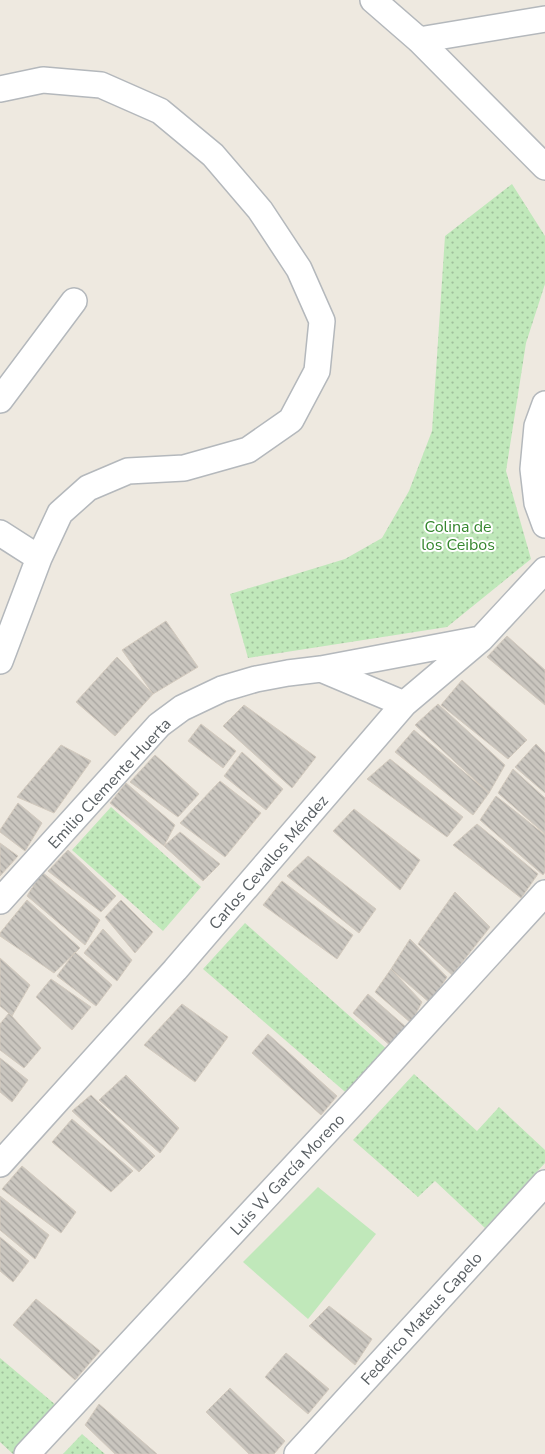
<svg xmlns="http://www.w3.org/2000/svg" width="545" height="1454" viewBox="0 0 545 1454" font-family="'Nunito Sans',sans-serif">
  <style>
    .green { fill: #c0e8ba }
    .park { fill: url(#park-dots) }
    .building { fill: url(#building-back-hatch); stroke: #d3cabe }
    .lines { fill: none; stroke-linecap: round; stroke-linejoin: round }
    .minor-casing { stroke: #b4b8bc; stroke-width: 28 }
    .minor { stroke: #fff; stroke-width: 25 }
    .labels { text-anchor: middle; stroke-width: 4; stroke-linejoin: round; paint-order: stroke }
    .park-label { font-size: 16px; fill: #35862e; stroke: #fff }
    .street-label { font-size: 16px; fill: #595f63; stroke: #fff }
  </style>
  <defs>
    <pattern id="park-dots" width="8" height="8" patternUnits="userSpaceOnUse" patternTransform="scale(1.25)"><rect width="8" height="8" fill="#c0e8ba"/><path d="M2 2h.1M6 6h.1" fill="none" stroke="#9fbf9b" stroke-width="1.8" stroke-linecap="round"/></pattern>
    <pattern id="building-back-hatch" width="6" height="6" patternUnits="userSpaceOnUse" patternTransform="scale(1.25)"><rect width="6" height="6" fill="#cac6bf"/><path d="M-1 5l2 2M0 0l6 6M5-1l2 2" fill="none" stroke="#a7a49f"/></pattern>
  </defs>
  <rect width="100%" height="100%" fill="#eee9e0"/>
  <path class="green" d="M318 1187 376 1234 308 1319 243 1262Z"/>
  <path class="park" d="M512 184 545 236V284L526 343 506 471 531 559 447 627 248 658 230 594 345 559 382 538 409 491 432 431 445 236Z
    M111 807 201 887 163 931 72 850Z
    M245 923 390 1052 351 1097 203 969Z
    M414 1074 477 1131 499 1107 545 1150V1163L485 1228 435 1181 418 1197 353 1140Z
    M0 1358 57 1406 13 1454 0 1442Z
    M82 1434 105 1454H63Z"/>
  <path class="building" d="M166 621 198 667 153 694 122 650Z
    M507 636 545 670V705L487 657Z
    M117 657 153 694 115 736 76 702Z
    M462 680 527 740 508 759 441 705Z
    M438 704 505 765 489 793 415 725Z
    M244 705 316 757 292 788 223 726Z
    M201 724 236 751 223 768 188 741Z
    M414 730 489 793 473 815 395 752Z
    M536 744 545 753V793L515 767Z
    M61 745 91 761 54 813 17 797Z
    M242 752 283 789 266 810 224 776Z
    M155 755 199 794 178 817 130 782Z
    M390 759 463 817 447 837 367 779Z
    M513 769 545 798V834L498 793Z
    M220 781 261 813 225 857 180 823Z
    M126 783 175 825 164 846 110 803Z
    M496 796 545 835V872L543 875 480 820Z
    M18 803 42 823 25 851 0 832V830Z
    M354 809 420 860 400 890 333 831Z
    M477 824 538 874 521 898 453 845Z
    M180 832 220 864 203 881 164 846Z
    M0 843 18 856 0 876Z
    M68 850 116 896 101 912 48 871Z
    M308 856 376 909 359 933 287 876Z
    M42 872 100 920 85 945 27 896Z
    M282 881 353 935 337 959 263 905Z
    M455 892 490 927 452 975 418 944Z
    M27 900 80 948 54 973 0 936V933Z
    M121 900 153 932 135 953 105 917Z
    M103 929 132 960 117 981 84 953Z
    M410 939 447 977 430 1003 391 969Z
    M75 952 112 985 96 1006 57 976Z
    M0 958 30 985 12 1016 0 1006Z
    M391 969 422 1002 411 1023 375 992Z
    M51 979 91 1007 72 1030 36 997Z
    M368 994 406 1027 392 1047 353 1013Z
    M182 1004 228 1037 195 1082 144 1045Z
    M9 1013 41 1048 24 1068 0 1050V1024Z
    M268 1034 337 1096 321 1115 252 1053Z
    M0 1058 28 1080 12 1102 0 1092Z
    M126 1075 179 1128 160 1153 99 1100Z
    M91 1095 155 1156 139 1172 72 1111Z
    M72 1119 133 1171 111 1192 52 1142Z
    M22 1166 76 1212 61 1233 2 1189Z
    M0 1196 49 1235 35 1259 0 1230Z
    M0 1237 29 1261 13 1282 0 1271Z
    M36 1299 100 1351 75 1380 13 1325Z
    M329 1306 372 1339 355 1365 309 1326Z
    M286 1353 329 1389 308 1414 265 1377Z
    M230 1388 285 1441 274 1454H249L206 1412Z
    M99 1404 157 1454H115L85 1425Z"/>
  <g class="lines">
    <defs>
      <path id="minor" d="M373 0 419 40 545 167
        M419 40 545 19
        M0 89 43 80 101 85 160 111 213 155 260 210 299 269 322 321 317 371 291 420 248 450 184 468 128 471 88 488 60 513 39 558 0 661
        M0 400 74 301
        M545 404 537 426 533 469 537 503 545 525
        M0 533 39 558
        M321 669 404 704
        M0 901 159 725 182 708 222 689 256 679 288 673 321 669 480 639
        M0 1164 175 970 404 704 481 639 545 570
        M27 1454 357 1099 545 893
        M297 1454 545 1183"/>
    </defs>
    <use href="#minor" class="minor-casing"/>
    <use href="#minor" class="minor"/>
  </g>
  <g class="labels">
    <g class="park-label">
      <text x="458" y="532">Colina de<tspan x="458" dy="18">los Ceibos</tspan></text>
    </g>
    <g class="street-label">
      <text transform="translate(109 783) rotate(-47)" y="6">Emilio Clemente Huerta</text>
      <text transform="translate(268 862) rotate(-49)" y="6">Carlos Cevallos Méndez</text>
      <text transform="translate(287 1174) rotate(-47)" y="6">Luis W García Moreno</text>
      <text transform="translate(421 1318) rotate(-48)" y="6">Federico Mateus Capelo</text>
    </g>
  </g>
</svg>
